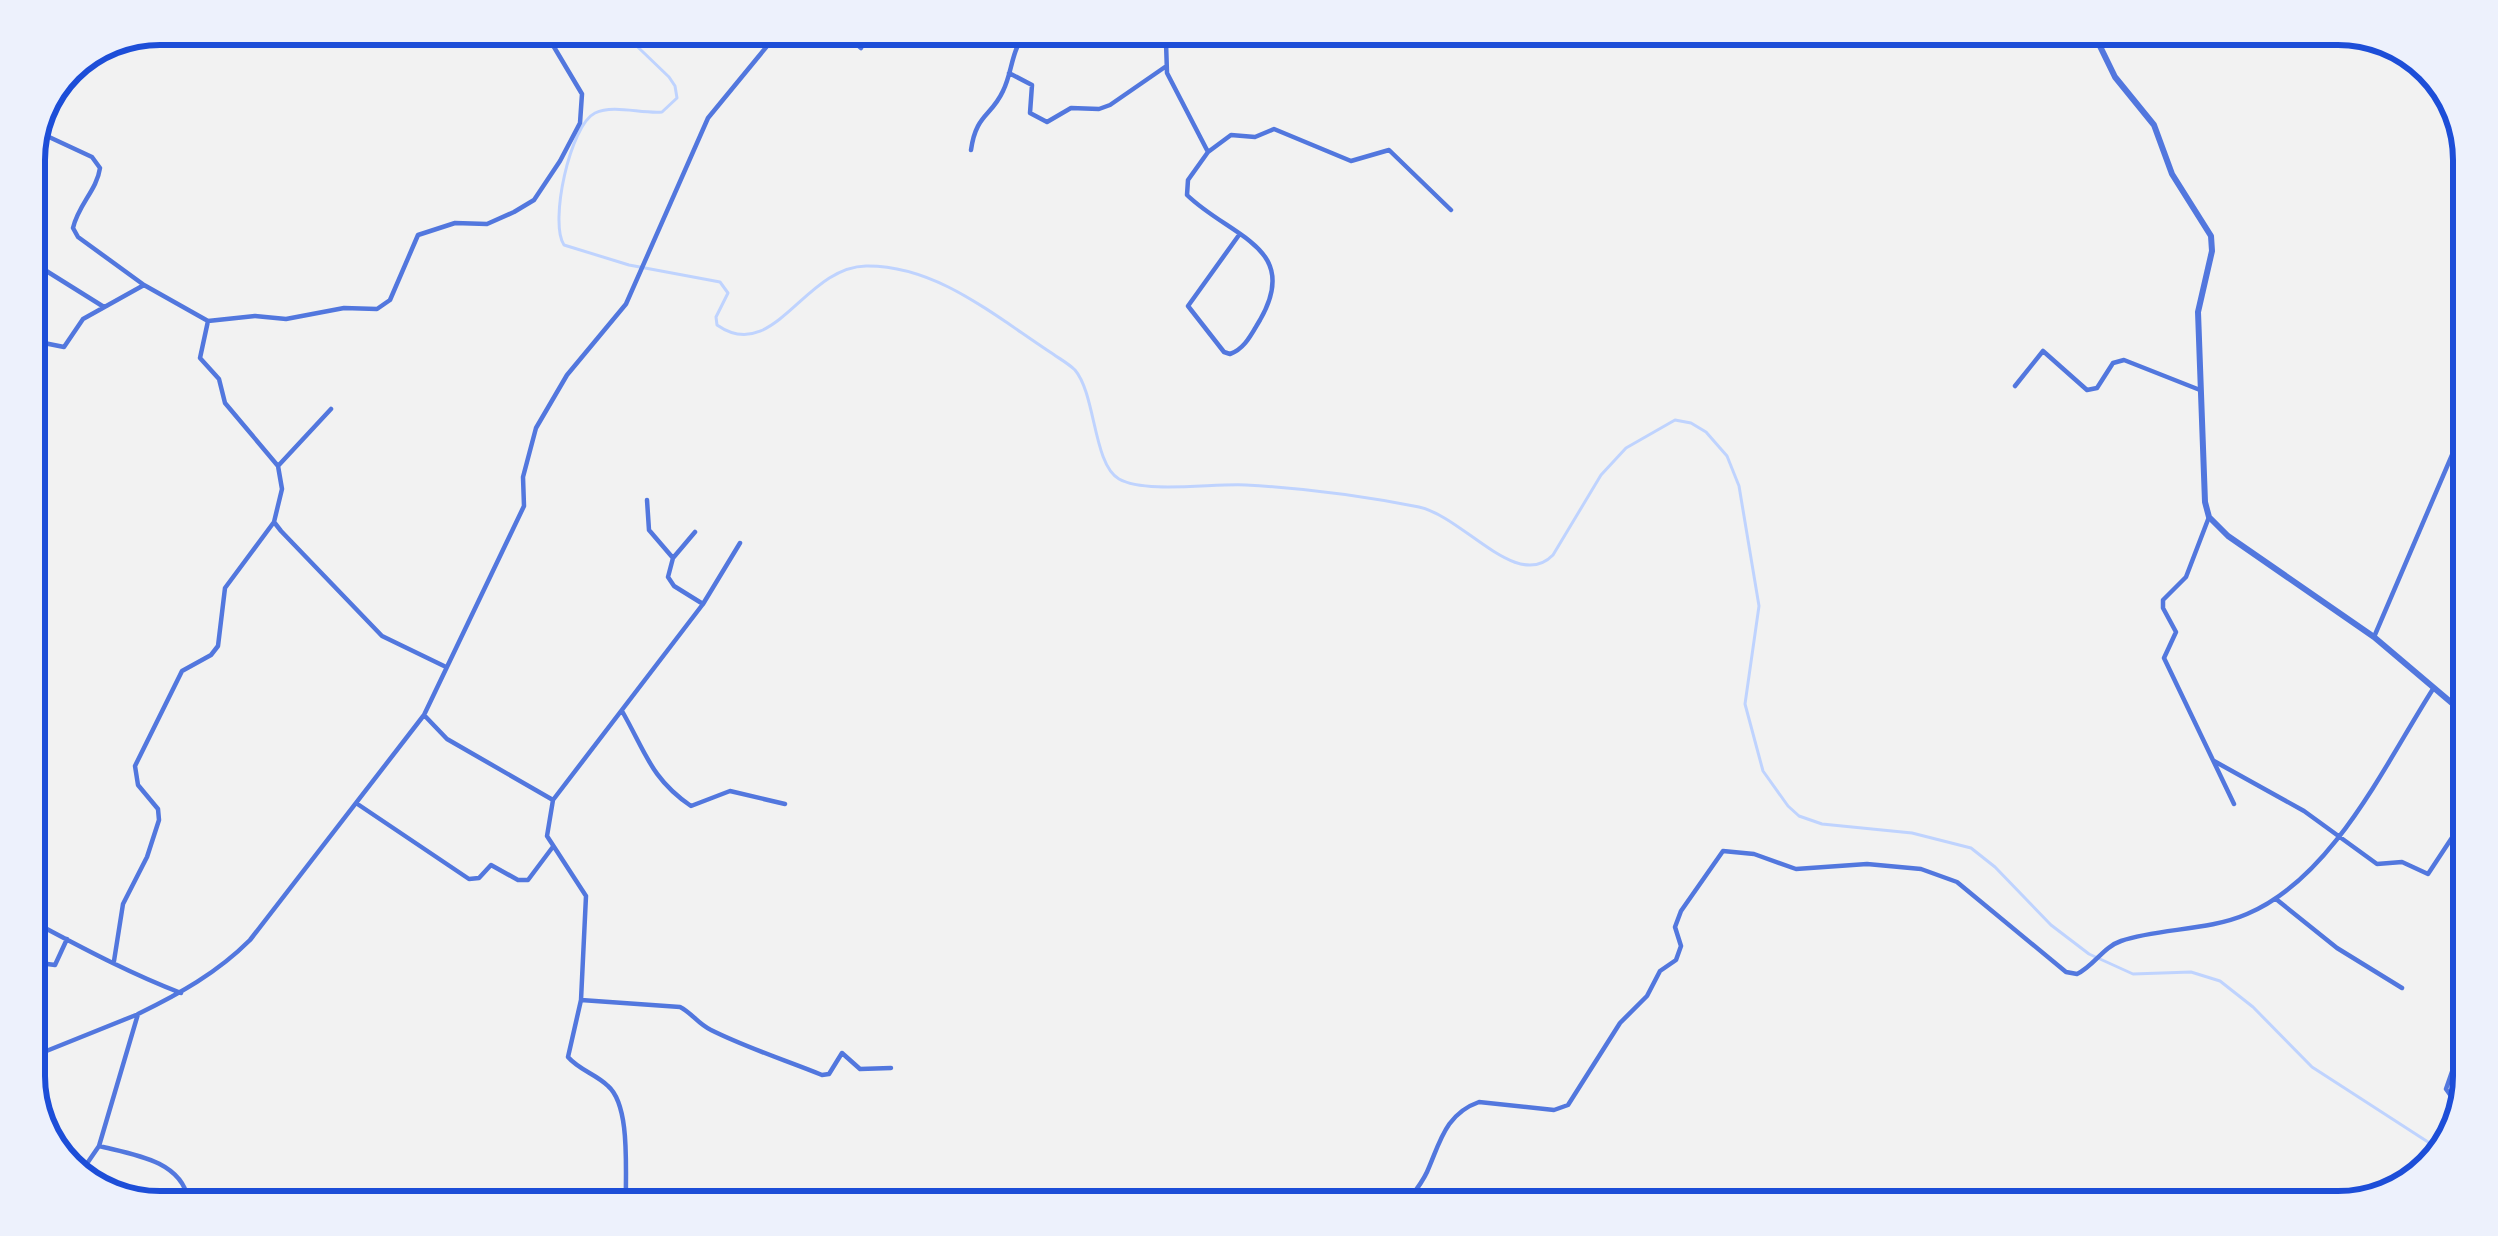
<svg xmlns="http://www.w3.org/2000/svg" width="2498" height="1236" viewBox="0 0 2498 1236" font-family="'Varela Round',sans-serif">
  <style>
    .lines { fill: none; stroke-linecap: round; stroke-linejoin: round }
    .stream { stroke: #bfd3fe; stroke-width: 3 }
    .minor { stroke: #5277de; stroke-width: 4.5 }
    .tertiary { stroke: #5277de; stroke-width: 6 }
    .rim { fill: none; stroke: #1d4ed8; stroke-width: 6 }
  </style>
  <rect width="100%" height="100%" fill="#f2f2f2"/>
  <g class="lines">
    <path class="stream" d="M617 27 669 77 675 86 677 98 662 112C641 114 614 104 595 113 570 125 549 223 564 245L629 265 720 282 728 293 716 317 717 325C774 365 804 267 866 266 937 265 996 317 1053 354 1060 359 1069 364 1075 370 1096 395 1093 464 1119 479 1146 494 1214 483 1246 485 1302 488 1363 496 1419 507 1464 517 1517 592 1553 555L1601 475 1626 448 1675 420 1691 423 1706 432 1727 456 1739 486 1759 606 1745 704 1763 771 1788 806 1799 816 1822 824 1912 833 1971 848 1995 867 2051 925 2089 954 2133 974 2191 972 2220 981 2253 1007 2312 1067 2445 1153"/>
    <path class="minor" d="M839 28 861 48
      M1153 30 1166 42 1167 73 1208 152 1231 135 1255 137 1274 129 1351 161 1389 150 1451 210
      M1009 73 1032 85 1030 113 1047 122 1071 108 1099 109 1110 105 1165 67
      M34 130 92 157 100 168C97 190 78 205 73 228L78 237 144 285 208 321 200 358 219 379 225 403 278 466 282 489 274 522 281 531 382 636 444 666
      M971 150C976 114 991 117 1003 91 1014 69 1010 46 1031 29
      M1208 152 1188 180 1187 195C1230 237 1302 247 1260 320 1252 333 1245 349 1230 354L1224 352 1188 306 1239 235
      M24 257 104 307
      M208 321 255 316 286 319 344 308 377 309 390 300 418 235 455 223 487 224 514 212 534 200 560 161 580 123 582 94 554 47 528 26
      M24 339 64 347 83 319 144 285
      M2015 386 2043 351 2087 390 2097 388 2113 363 2124 360 2200 390
      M278 466 331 409
      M647 500 649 530 673 558
      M2209 517 2186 577 2163 600V608L2176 632 2164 658 2234 804
      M695 532 673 558 668 577 674 586 703 604
      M2374 637 2470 413
      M622 711C645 751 651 779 691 806L730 791 785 804
      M424 715 447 739 553 800 547 836 586 896 581 1000 568 1057C579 1070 596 1074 608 1086 631 1106 625 1172 626 1202
      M2214 761 2304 811 2377 864 2402 862 2428 874 2459 827
      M553 800 703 604 740 543
      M356 803 469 879 479 878 491 865 518 880H528L552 848
      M24 887 32 895 45 928C90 952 134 975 181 993
      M2276 899 2337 948 2402 988
      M24 961 55 965 67 939
      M114 961 123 904 147 857 159 820 158 809 138 785 135 766 182 671 211 655 218 646 225 588 274 522
      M581 1000 680 1007C692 1013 698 1024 711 1030 747 1048 785 1060 822 1075L829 1074 842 1053 860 1069 891 1068
      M24 1060 136 1015
      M2461 1110 2446 1089 2462 1043
      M99 1146C131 1154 181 1160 188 1199
      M77 1178 99 1146 138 1014C179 994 217 973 250 940L424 715 524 506 523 477 536 428 567 375 626 304 708 118 782 28
      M1404 1206C1412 1195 1421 1185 1427 1172 1440 1143 1445 1114 1479 1102L1554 1110 1568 1105 1620 1023 1647 996 1660 971 1676 960 1681 946 1675 927 1681 911 1723 851 1754 854 1796 869 1867 864 1921 869 1957 882 2066 972 2077 974C2094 966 2103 947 2121 941 2159 928 2208 931 2247 914 2333 878 2385 764 2433 689"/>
    <path class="tertiary" d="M2095 36 2115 77 2154 125 2172 174 2211 236 2212 251 2198 312 2205 502 2209 517 2228 536 2374 637 2466 715"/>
  </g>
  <path d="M0 0H2498V1236H0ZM160 45H2338A115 115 0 0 1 2453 160V1076A115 115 0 0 1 2338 1191H160A115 115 0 0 1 45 1076V160A115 115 0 0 1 160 45Z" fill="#edf1fc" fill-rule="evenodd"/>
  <path class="rim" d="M160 45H2338A115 115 0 0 1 2453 160V1076A115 115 0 0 1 2338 1191H160A115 115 0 0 1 45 1076V160A115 115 0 0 1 160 45Z"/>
</svg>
